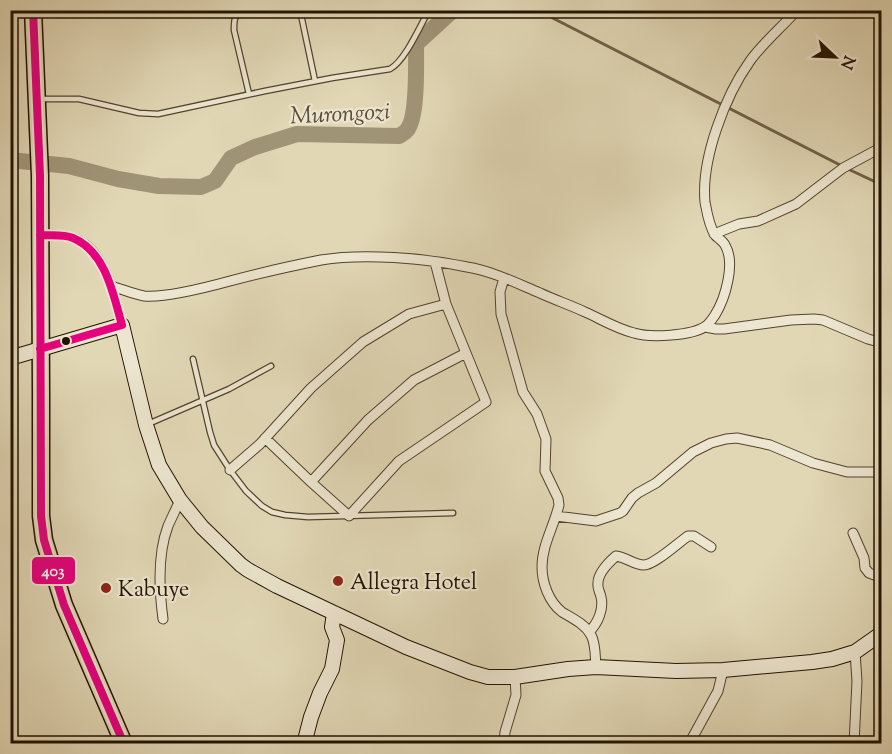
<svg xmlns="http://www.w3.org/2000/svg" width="892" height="754" viewBox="0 0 892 754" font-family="'Sorts Mill Goudy',serif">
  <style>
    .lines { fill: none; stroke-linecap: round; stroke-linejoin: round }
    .stream { stroke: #6e6047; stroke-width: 3 }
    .river { stroke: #a09477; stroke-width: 16 }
    .lane-casing { stroke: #52432d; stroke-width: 7 }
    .street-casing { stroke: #52432d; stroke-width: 11 }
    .secondary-casing { stroke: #221200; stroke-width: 16 }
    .highway-casing { stroke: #221200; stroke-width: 19 }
    .lane { stroke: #ece5cf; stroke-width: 4.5 }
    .street { stroke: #ece5cf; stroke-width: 9 }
    .secondary { stroke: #ece5cf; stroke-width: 14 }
    .highway { stroke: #e1d7b5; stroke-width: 16 }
    .bus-1-casing { stroke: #ece5cf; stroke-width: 12 }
    .bus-1 { stroke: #e5007d; stroke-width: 8 }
    .bus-dot { fill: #221200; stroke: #ece5cf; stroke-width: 2 }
    .poi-dot { fill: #8f2418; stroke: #ece5cf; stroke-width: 2 }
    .labels { text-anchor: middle; stroke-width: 4.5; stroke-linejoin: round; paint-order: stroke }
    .poi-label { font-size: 22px; fill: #221200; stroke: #ece5cf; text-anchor: start }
    .water-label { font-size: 24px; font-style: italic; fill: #5b4c36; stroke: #ece5cf }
    .line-badge { stroke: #ece5cf; stroke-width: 2 }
    .badge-label { font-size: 16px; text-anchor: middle; font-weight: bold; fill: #fff }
  </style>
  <rect width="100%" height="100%" fill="#e1d7b5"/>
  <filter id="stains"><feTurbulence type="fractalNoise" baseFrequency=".00333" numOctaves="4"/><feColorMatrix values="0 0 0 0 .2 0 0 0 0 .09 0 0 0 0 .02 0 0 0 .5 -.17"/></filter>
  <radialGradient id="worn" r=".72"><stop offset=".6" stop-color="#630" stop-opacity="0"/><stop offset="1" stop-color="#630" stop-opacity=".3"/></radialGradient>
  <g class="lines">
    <path class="stream" d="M537 10 842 166
      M848 169 882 185"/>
    <path class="river" d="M10 160 69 166 118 179 159 186 201 187 215 181 231 158 255 147 297 134 399 136C402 134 405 133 407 130 418 117 416 62 416 44L451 12 455 10"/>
    <defs>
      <path id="lane" d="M243 10C234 14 234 21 234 30L249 94
        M254 10H258
        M300 10 315 81
        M40 99H79L139 113 158 114 265 91 332 78 390 69C405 61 420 26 429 10
        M193 359 210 432 214 445 230 470 246 491 262 506 272 512 285 515 308 517 453 513
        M148 424 229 389 271 366"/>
      <path id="street" d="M714 234 739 224 758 221 796 204 843 168 882 147
        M40 235C51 236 63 234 73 238 106 250 113 295 122 325
        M504 278 500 292 501 314 523 392 537 414 546 439 545 471 558 498 559 505C554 526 542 545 542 567 542 583 549 602 562 612 572 618 585 624 591 635 596 644 595 657 596 667
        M111 286C122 289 133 294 144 296 167 298 208 287 230 281 260 273 291 266 321 260 363 253 425 258 467 267 492 271 516 283 540 293 555 300 570 305 585 312 601 319 617 329 634 333 650 338 692 336 706 326 709 324 713 318 715 315 725 299 736 263 725 245 723 241 718 238 715 235 709 226 707 213 705 202 701 159 725 96 750 61 762 44 783 26 797 10
        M705 327 716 329H724L791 320 814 319 823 320 868 339 882 343
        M265 438 311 482 349 516 399 461 486 402 446 304 435 262
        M230 470 260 444 311 388 363 342 409 314 446 304
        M311 482 368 420 414 380 466 353
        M556 516 596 521 620 513 623 511 632 498 638 493 656 483 693 452 711 443 726 439 737 438 770 445 813 463 847 472H882
        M853 533 864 558 865 568 869 573 880 577 882 589
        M163 619C159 589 157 555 168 526 172 517 176 509 180 500
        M589 632C598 623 604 609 601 597 600 592 597 588 598 583 598 573 608 563 616 556 626 557 634 565 644 565 654 565 678 543 688 536H694L711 547
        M504 744 505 732 516 695 515 677
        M689 744 718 691 723 670
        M854 744 857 681 855 652"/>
      <path id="secondary" d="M10 358 122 325 146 425 159 465 180 500 202 527 241 565 248 570 277 586 406 647 470 672 488 677H515L568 669 596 667 676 671 723 670 812 662 832 659 855 652 882 633
        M304 744 311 717 320 693 332 669 337 640 332 627 334 613"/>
      <path id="highway" d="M33 10 40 176 41 393V516L44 540 64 605 124 744"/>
    </defs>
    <use href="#lane" class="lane-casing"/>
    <use href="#street" class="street-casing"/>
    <use href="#secondary" class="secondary-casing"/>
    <use href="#highway" class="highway-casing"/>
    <use href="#lane" class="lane"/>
    <use href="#street" class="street"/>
    <use href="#secondary" class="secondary"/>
    <use href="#highway" class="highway"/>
    <defs>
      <path id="bus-1" d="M33 10 40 176 41 516 44 540 64 605 124 744
        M40 235C51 236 63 234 73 238 106 252 113 294 122 325L40 349"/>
    </defs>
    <use href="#bus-1" class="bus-1-casing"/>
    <use href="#bus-1" class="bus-1"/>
  </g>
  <circle class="bus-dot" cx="66" cy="341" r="5"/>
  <g class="poi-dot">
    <circle cx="338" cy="581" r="6"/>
    <circle cx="106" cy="588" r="6"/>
  </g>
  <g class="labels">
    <g class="poi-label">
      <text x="350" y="589">Allegra Hotel</text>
      <text x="118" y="596">Kabuye</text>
    </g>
    <g class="water-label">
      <text transform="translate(340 113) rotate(-3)" y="8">Murongozi</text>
    </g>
  </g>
  <rect class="line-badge" x="31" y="556" width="45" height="29" rx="6" fill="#e5007d"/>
  <g class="badge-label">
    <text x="53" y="576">403</text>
  </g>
  <rect width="892" height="754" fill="none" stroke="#e1d7b5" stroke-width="36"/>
  <rect x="12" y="12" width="868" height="730" fill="none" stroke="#221200" stroke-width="3"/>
  <rect x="18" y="18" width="856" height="718" fill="none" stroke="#221200" stroke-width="1.5"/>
  <g transform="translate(835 57) rotate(113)" stroke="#ece5cf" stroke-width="4.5" paint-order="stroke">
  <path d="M0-4.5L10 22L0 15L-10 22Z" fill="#221200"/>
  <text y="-9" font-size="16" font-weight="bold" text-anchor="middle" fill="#221200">N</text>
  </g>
  <rect width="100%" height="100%" filter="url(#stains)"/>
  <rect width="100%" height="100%" fill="url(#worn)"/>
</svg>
